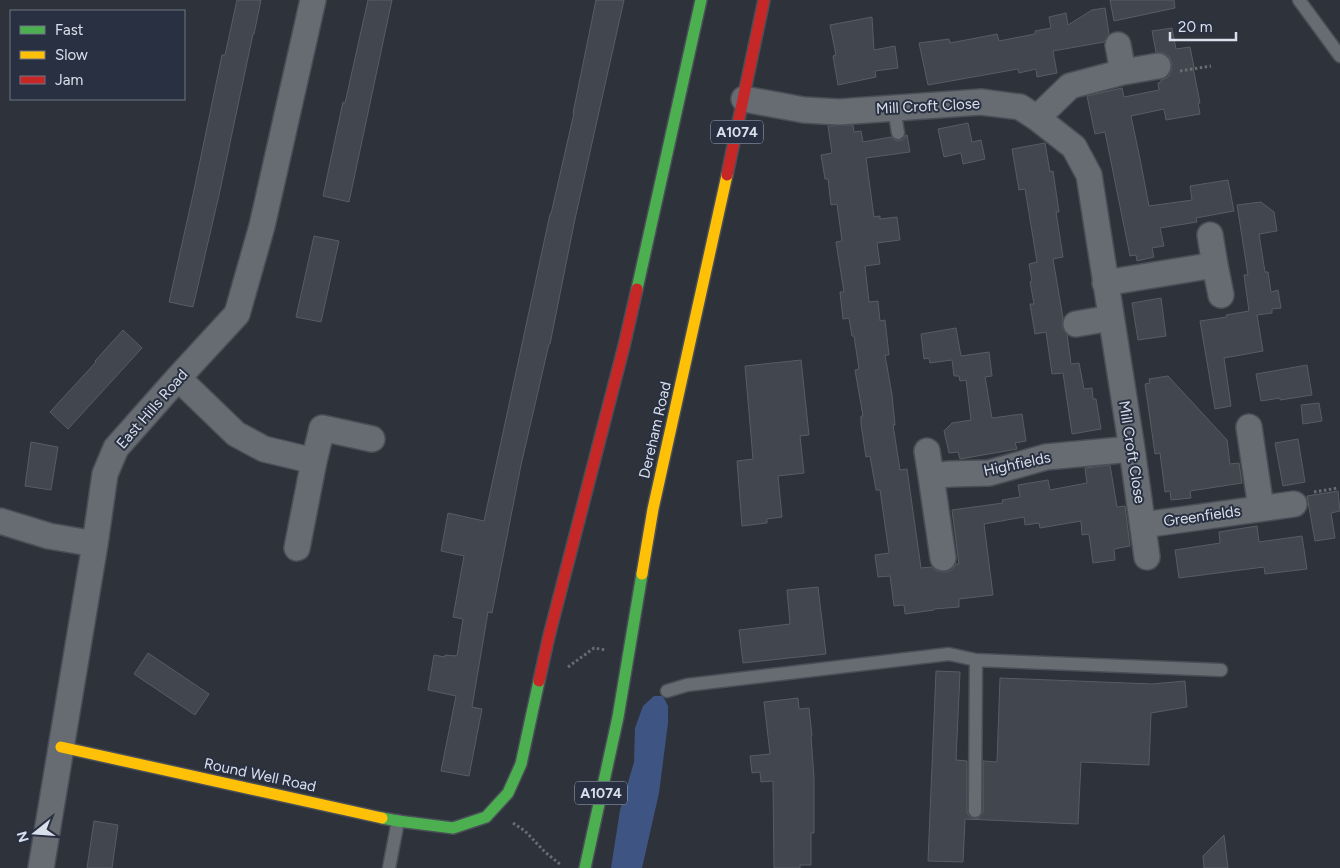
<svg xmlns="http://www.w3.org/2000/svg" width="1340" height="868" viewBox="0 0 1340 868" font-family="Figtree,sans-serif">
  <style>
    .green { fill: #3e5483 }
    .building { fill: #42464e; stroke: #585c64 }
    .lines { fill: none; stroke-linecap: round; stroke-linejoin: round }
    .lane-casing { stroke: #4a4e57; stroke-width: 15 }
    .street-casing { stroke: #4a4e57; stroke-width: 28 }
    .fast-casing { stroke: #4a4e57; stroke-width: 14 }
    .slow-casing { stroke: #4a4e57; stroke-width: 14 }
    .jam-casing { stroke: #4a4e57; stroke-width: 14 }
    .path { stroke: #696c72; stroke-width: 3; stroke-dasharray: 2.5 2.5; stroke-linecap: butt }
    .lane { stroke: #676b72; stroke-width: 12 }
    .street { stroke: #676b72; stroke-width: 25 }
    .fast { stroke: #4caf50; stroke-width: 11 }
    .slow { stroke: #ffc107; stroke-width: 11 }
    .jam { stroke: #c62828; stroke-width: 11 }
    .labels { text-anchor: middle; stroke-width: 4; stroke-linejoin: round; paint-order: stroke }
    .shield { fill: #283041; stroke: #a5abb8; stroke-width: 1 }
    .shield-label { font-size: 14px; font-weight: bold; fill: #dae0eb }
    .street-label { font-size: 15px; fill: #dae0eb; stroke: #283041 }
  </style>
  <rect width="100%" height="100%" fill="#2e323b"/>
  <path class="green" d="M654 696H663L668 706V723L659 793 642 868H611L620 810 634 762 635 728 643 706Z"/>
  <path class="building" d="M237 0H261L254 34H253L219 195 193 307 169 302 194 190 222 55H225Z
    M368 0H392L349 202 323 196 343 102 345 103Z
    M596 0H624L575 219 550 344H549L521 465 492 613 488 612 472 707 482 709 469 776 441 771 456 696 428 690 434 655 445 657V655L457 656 463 619 453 617 464 556 441 551 448 513 484 521 550 214H551L574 113H573Z
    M1110 0H1174L1175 8 1114 21Z
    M1105 8 1109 34 1104 42 1053 51 1057 73 1037 77 1036 69 1019 73 1018 69 928 85 919 43 949 39 950 43 997 34 999 41 1035 34V31L1051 28 1049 17 1066 13 1068 25 1092 10Z
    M872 17 874 50 895 46 898 68 875 71 876 77 838 85 833 56 836 55 830 25Z
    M1172 28 1176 49 1190 47 1194 67H1193L1200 103H1198L1200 114 1166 120 1164 109 1131 116 1140 159 1149 206 1192 200 1190 186 1228 180 1234 211 1196 218 1197 222 1160 228 1164 246 1152 248 1154 257 1137 261 1136 255 1130 256 1105 132 1095 134 1087 96 1122 88 1124 97 1159 90 1158 83 1161 82V80L1168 77 1171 71 1172 64 1169 56 1163 53 1156 52 1152 31Z
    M968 123 972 142 981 140 985 159 963 164 961 153 944 157 938 129Z
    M853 125 854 132 861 131 863 142 891 137 895 140 899 141 903 140 906 135H907L910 152 866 158 874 217 880 216V219L897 217 900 240 877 243 880 264 865 266 869 302 878 301 880 321 885 320 889 355H885L892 395 895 425H893L900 470 907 469 921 568 932 567 937 571 945 572 952 570 956 564H959L952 510 1003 503 1002 500 1020 497 1018 485 1048 480 1050 490 1087 483 1085 468 1110 465 1117 507 1125 506 1130 546 1114 549 1115 560 1093 563 1089 534 1082 535 1081 521 1040 528 1039 523 1025 525 1024 517 984 524 993 595 959 599V607L934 609V610L905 614 904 605 894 606 890 576 878 577 875 555 889 553 880 490H876L870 456 866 457 861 424V416H863L855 370 859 369 854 336H852L849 318 843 319 840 292H844L836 242 842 241 837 204 831 205 828 179H825L821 155 832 153 828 126Z
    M1045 143 1050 172 1053 171 1059 212H1056L1063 257 1053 259 1063 318 1062 327 1067 334 1071 364 1079 363 1084 389 1092 388 1093 399H1096L1101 429 1072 434 1063 373 1052 374 1046 332 1035 334 1030 304H1034L1030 282 1032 281 1029 264 1037 262 1025 189 1019 190 1012 149Z
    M1261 202 1274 212 1277 231 1259 234 1265 272H1268L1271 292 1278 290 1281 308 1272 309V313L1257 315 1263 351 1224 358 1231 406 1215 409 1200 321 1227 317 1226 315 1249 311 1244 275H1248L1237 205Z
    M314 236 339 241 321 322 296 317Z
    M1161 298 1166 336 1138 340 1132 303Z
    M956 328 961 356 989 352 992 376 985 377 992 418 1022 414 1026 441 1015 443 1017 449 960 459 958 452 949 453 944 431 952 423 971 420 966 380 960 381 959 376H954L952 360 930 363 929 358 924 359 921 334Z
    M123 330 142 348 68 429 50 412 96 362 95 361Z
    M801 360 809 435 800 436 804 473 778 476 782 517 767 519V523L742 526 737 461 753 459 745 366Z
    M1307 365 1312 395 1280 400V398L1261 401 1256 374Z
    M1168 376 1227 440 1230 464 1239 463 1242 483 1190 491 1191 498 1171 500 1170 491 1165 492 1160 453 1155 454 1145 384 1150 383 1149 379Z
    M1319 403 1322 421 1303 424 1301 405Z
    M1298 439 1305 482 1283 486 1275 443Z
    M31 442 58 447 51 490 25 486Z
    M1338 491 1340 511 1331 513 1335 538 1315 541 1307 496Z
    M1257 526 1259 542 1302 536 1307 569 1265 574 1264 567 1179 578 1175 550 1220 543 1219 532Z
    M818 587 826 654 743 663 739 630 790 624 787 590Z
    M148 653 209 694 195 715 134 674Z
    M936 671 960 672 956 760 967 761V811L968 815 974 819 979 818 983 812V761L997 762 1000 678 1152 684 1185 681 1187 707 1151 713 1149 765 1081 762 1078 824 965 819 963 862 928 861Z
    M798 698 799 709 809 708 812 736H811L814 778V833H811V865H800V868H774L773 781 761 782 760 772 752 773 750 756 770 754 764 702Z
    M94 821 118 825 112 868H87Z
    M1224 835 1228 868H1204L1203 856Z"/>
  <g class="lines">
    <defs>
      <path id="lane" d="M1299 0 1340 56
        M894 108 898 133
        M667 691 687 685 949 654 976 660 1221 670
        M975 811 976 660
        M389 868 398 821"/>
      <path id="street" d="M1118 45 1123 72
        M744 99 804 110 839 112 981 102 1020 107 1037 118 1074 147 1089 175 1132 449 1147 557
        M1037 118 1070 86 1123 72 1158 66
        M1215 265 1221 295
        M1105 283 1215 265 1210 235
        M1076 324 1111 318
        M178 378 236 434 264 449 314 461 297 548
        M1249 427 1261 508
        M927 451 931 476
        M314 461 322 428 372 439
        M0 521 49 536 95 544
        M1143 525 1294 504
        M943 558 931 476 950 474 989 473 1046 457 1132 449
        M41 868 95 544 105 474 116 448 178 378 237 314 262 226 313 0"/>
      <path id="fast" d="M637 289 701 0
        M382 818 398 821 453 828 486 817 508 793 521 764 539 681
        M585 868 618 717 642 574"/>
      <path id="slow" d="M642 574 653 509 727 175
        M61 747 382 818"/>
      <path id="jam" d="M727 175 764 0
        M539 681 549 636 624 346 637 289"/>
    </defs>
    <use href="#lane" class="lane-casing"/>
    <use href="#street" class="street-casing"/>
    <use href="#fast" class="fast-casing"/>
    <use href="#slow" class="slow-casing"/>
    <use href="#jam" class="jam-casing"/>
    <path class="path" d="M1180 71 1211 66
      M1314 492 1338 488
      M568 667 594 648 606 650
      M513 823 525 831 545 852 561 865"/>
    <use href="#lane" class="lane"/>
    <use href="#street" class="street"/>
    <use href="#fast" class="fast"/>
    <use href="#slow" class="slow"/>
    <use href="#jam" class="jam"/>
  </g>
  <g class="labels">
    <g class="shield">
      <rect x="711" y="120.5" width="52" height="23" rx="4"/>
      <rect x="575" y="781.5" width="52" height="23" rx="4"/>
    </g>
    <g class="shield-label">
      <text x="737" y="137">A1074</text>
      <text x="601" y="798">A1074</text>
    </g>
    <g class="street-label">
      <text transform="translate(928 106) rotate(-3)" y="5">Mill Croft Close</text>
      <text transform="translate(152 409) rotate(-49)" y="5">East Hills Road</text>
      <text transform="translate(655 430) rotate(-77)" y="5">Dereham Road</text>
      <text transform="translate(1132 452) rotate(81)" y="5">Mill Croft Close</text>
      <text transform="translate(1017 464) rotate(-12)" y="5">Highfields</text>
      <text transform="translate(1202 516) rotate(-8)" y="5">Greenfields</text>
      <text transform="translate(260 775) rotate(12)" y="5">Round Well Road</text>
    </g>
  </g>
  <rect x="10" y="10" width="175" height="90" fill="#283041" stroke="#6f7685"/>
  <rect x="20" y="26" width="25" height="8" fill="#4caf50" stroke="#6f7685"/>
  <text x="55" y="35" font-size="15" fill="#dae0eb">Fast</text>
  <rect x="20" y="51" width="25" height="8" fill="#ffc107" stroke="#6f7685"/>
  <text x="55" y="60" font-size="15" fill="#dae0eb">Slow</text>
  <rect x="20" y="76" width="25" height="8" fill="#c62828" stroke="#6f7685"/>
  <text x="55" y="85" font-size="15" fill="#dae0eb">Jam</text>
  <g transform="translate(35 833) rotate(253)" stroke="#283041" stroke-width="4" paint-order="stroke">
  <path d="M0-4L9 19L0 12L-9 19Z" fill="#dae0eb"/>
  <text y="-8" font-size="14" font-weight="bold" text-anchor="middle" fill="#dae0eb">N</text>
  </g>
  <path d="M1170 32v8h66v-8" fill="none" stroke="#dae0eb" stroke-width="2.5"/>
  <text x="1178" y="32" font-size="15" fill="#dae0eb" stroke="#283041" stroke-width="4" paint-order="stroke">20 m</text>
</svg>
